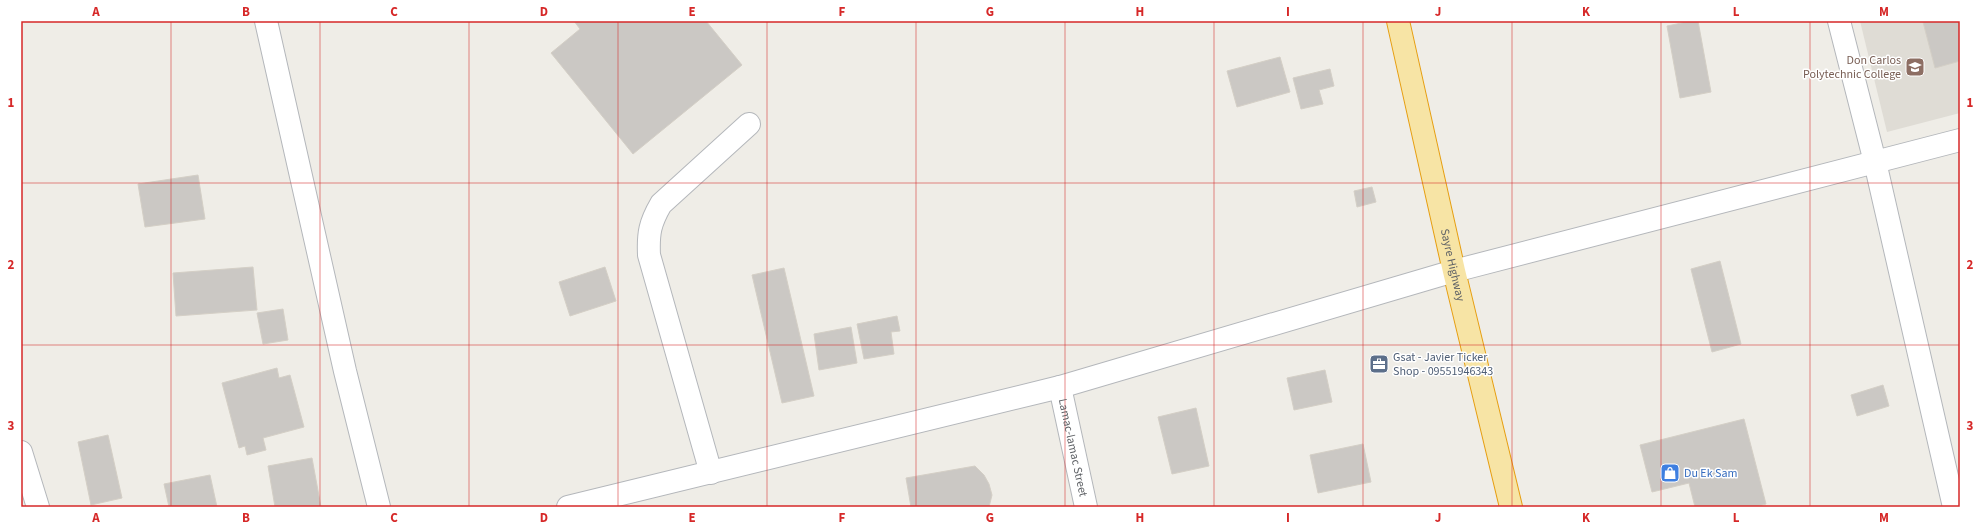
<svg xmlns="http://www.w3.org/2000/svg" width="1981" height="528" viewBox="0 0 1981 528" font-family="'Source Sans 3',sans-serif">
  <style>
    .education { fill: #dfdcd5 }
    .building { fill: #cbc8c4; stroke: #d4cfc6 }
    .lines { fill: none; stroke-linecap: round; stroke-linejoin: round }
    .minor-casing { stroke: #b4b7bb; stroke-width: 24 }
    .trunk-casing { stroke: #e69e11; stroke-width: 24 }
    .minor { stroke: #fff; stroke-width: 22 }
    .trunk { stroke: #f7e4a5; stroke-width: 22 }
    .grid { fill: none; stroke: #d62828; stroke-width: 1; stroke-opacity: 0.55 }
    .labels { text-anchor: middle; stroke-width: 3; stroke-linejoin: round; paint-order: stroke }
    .education-label { font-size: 12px; fill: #785e54; stroke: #fff; text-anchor: end }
    .street-label { font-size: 12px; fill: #5f6266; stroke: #fff }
    .service-label { font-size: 12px; fill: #4e5e75; stroke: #fff; text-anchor: start }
    .shop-label { font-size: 12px; fill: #366cbe; stroke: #fff; text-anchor: start }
    .neatline { fill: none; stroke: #d62828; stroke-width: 1.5 }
    .grid-label { font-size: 13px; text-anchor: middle; font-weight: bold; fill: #d62828 }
  </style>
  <rect width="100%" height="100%" fill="#efede7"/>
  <path class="education" d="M1860 21H1960V113L1887 132Z"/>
  <path class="building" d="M574 21H706L742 65 633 154 551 53 580 29Z
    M1691 21H1698L1711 92 1680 98 1667 26Z
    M1929 21H1960V61L1935 68 1923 22Z
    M1280 57 1290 92 1237 107 1227 71Z
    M1330 69 1334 86 1319 90 1323 104 1301 109 1293 78Z
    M198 175 205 219 145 227 138 184Z
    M1372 187 1376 202 1357 207 1354 191Z
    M1720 261 1741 344 1712 352 1691 269Z
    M253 267 257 310 176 316 173 273Z
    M605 267 616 301 570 316 559 282Z
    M784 268 814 396 782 403 752 275Z
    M283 309 288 340 263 344 257 313Z
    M897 316 900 331 891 332 894 354 864 359 857 324Z
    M851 327 857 363 819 370 814 334Z
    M277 368 279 378 290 375 304 427 263 438 266 450 247 455 245 446 239 448 222 383Z
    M1325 370 1332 402 1294 410 1287 378Z
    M1883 385 1889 406 1857 416 1851 395Z
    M1196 408 1209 466 1172 474 1158 417Z
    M1744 419 1766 504 1755 507H1695L1689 483 1652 492 1640 445Z
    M108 435 122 498 91 505 78 442Z
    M1363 444 1371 482 1318 493 1310 455Z
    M312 458 321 507H275L268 466Z
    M975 466 984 475 989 484 992 495 989 507H911L906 478Z
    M210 475 217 507H169L164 484Z"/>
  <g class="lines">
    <defs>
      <g id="minor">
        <path d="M266 21 345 371 379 507"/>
        <path d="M1839 21 1875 162 1954 507"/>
        <path id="s1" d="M1060 387 1086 507"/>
        <path d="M21 452 38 507"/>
        <path d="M711 473 649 255C648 233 650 223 661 204L749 124"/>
        <path d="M568 507 1060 387 1454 271 1960 140"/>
      </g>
      <g id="trunk">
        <path id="s2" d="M1398 21 1454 271 1511 507"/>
      </g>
    </defs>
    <use href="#minor" class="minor-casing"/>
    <use href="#trunk" class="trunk-casing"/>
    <use href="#minor" class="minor"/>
    <use href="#trunk" class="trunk"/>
  </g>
  <path class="grid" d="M171 21V507M320 21V507M469 21V507M618 21V507M767 21V507M916 21V507M1065 21V507M1214 21V507M1363 21V507M1512 21V507M1661 21V507M1810 21V507M21 183H1960M21 345H1960"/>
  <defs>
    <symbol id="school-square" viewBox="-11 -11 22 22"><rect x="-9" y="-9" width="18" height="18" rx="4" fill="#8d6e63" stroke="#fff"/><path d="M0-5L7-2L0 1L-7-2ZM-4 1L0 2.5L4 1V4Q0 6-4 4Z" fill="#fff"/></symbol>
    <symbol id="office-square" viewBox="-11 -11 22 22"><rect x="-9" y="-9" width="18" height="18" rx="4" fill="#5c6f8a" stroke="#fff"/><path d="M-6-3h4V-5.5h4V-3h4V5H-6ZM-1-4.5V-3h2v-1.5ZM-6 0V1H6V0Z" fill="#fff"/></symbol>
    <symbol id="shop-square" viewBox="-11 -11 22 22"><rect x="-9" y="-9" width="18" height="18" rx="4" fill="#3f7fe0" stroke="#fff"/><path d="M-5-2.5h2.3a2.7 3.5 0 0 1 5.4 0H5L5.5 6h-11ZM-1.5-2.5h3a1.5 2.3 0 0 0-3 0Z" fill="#fff"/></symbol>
  </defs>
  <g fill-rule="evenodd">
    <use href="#school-square" x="1904" y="56" width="22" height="22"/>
    <use href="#office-square" x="1368" y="353" width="22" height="22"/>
    <use href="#shop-square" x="1659" y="462" width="22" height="22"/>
  </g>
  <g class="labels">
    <g class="education-label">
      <text x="1901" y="64">Don Carlos<tspan x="1901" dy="14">Polytechnic College</tspan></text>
    </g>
    <g class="street-label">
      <text dy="4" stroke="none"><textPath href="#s2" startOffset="250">Sayre Highway</textPath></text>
      <text dy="4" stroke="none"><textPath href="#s1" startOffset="62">Lamac-lamac Street</textPath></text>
    </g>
    <g class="service-label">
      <text x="1393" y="361">Gsat - Javier Ticker<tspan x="1393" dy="14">Shop - 09551946343</tspan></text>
    </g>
    <g class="shop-label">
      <text x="1684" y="477">Du Ek Sam</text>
    </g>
  </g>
  <rect width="1981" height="528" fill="none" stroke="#ffffff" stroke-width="44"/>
  <rect x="22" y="22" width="1937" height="484" class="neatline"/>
  <g class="grid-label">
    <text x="96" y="16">A</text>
    <text x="246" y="16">B</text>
    <text x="394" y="16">C</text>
    <text x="544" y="16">D</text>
    <text x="692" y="16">E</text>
    <text x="842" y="16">F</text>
    <text x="990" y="16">G</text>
    <text x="1140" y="16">H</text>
    <text x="1288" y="16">I</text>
    <text x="1438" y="16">J</text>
    <text x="1586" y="16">K</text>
    <text x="1736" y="16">L</text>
    <text x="1884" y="16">M</text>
    <text x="11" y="107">1</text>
    <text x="1970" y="107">1</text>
    <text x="11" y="269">2</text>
    <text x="1970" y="269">2</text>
    <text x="11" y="430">3</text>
    <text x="1970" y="430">3</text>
    <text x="96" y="522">A</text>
    <text x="246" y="522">B</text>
    <text x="394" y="522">C</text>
    <text x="544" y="522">D</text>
    <text x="692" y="522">E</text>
    <text x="842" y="522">F</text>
    <text x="990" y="522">G</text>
    <text x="1140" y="522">H</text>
    <text x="1288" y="522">I</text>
    <text x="1438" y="522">J</text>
    <text x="1586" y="522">K</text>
    <text x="1736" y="522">L</text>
    <text x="1884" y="522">M</text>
  </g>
</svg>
